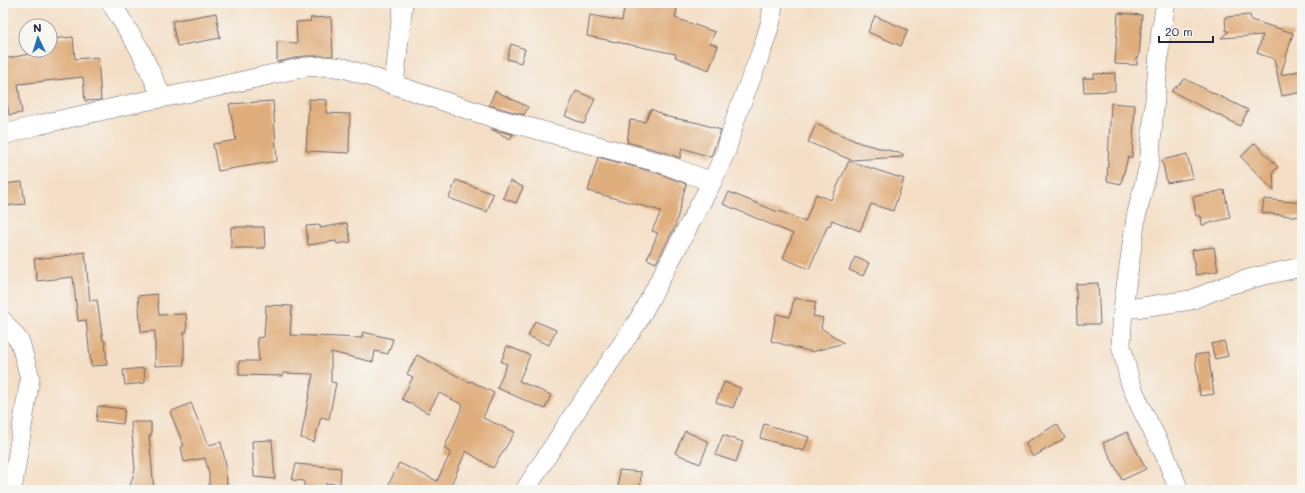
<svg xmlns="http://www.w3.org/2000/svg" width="1305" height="493" viewBox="0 0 1305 493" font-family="Mali,sans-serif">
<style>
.building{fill:#e0ad7b}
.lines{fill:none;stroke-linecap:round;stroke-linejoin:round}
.street-casing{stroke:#6c646c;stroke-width:20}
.street{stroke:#fff;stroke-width:19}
</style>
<rect width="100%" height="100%" fill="#f6f6f2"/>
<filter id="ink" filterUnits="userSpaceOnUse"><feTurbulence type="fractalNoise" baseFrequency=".025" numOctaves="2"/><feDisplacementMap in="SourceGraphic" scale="8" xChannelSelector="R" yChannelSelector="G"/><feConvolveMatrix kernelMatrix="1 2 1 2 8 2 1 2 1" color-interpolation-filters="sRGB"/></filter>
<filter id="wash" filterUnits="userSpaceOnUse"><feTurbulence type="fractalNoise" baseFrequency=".012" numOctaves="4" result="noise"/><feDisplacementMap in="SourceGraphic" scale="16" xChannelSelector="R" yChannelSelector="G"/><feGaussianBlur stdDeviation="0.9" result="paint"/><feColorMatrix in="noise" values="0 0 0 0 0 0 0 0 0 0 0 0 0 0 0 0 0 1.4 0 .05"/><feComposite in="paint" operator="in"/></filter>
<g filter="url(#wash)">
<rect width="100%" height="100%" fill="#f4dfc6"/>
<g id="blocks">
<g class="building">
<polygon points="625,3 678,3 675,18 715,32 710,43 718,46 709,70 675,57 676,54 587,36 590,15 622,21"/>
<polygon points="216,13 220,38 177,46 172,21"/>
<polygon points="1118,13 1142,15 1139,57 1137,58 1137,65 1115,64"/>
<polygon points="1250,15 1251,20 1293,33 1281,75 1299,71 1302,83 1302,92 1282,96 1274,59 1257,53 1263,35 1221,38 1229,31 1226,31 1225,17"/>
<polygon points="875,16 908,30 901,46 868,32"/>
<polygon points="331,17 333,56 304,56 277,62 277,42 297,43 296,22 311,21 310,18"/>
<polygon points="73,37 75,59 98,57 101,100 85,101 83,77 18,84 22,113 9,115 3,75 3,59 41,52 41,50 50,50 50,39"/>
<polygon points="511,44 525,49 521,63 507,59"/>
<polygon points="1115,73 1115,91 1084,92 1083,78 1094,78 1094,74"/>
<polygon points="1185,79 1248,110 1240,126 1171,91"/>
<polygon points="495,91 528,107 524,115 489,105"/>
<polygon points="576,91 595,99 584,124 565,116"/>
<polygon points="309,99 327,100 326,113 350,114 349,153 306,151"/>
<polygon points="273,101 277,161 218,171 213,144 236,140 229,104"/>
<polygon points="1111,103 1135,105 1132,157 1128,157 1121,184 1107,181"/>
<polygon points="651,109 668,117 699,123 721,130 711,157 682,148 680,158 664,152 627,142 630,120 645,122"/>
<polygon points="816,124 860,143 903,154 903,157 851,160 808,142"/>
<polygon points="491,129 513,134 510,139"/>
<polygon points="1255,143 1278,167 1273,172 1274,191 1241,157"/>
<polygon points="1187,154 1193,178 1167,183 1162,160"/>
<polygon points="598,157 658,173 686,184 675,227 656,263 647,259 658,233 652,231 661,211 588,191"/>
<polygon points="849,161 904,179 893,211 871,204 860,231 832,220 830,226 828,225 809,269 783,258 793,234 723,204 729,192 778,212 779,211 805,222 816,194 831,200"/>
<polygon points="456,180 493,194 487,212 449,198"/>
<polygon points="510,181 523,187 516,203 503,198"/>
<polygon points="22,182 25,204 3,206 3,184"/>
<polygon points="1224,190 1230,218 1202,225 1201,216 1196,216 1193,197"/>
<polygon points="1264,199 1302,203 1302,217 1262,213"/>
<polygon points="347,223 351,242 337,244 336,241 308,245 306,226 320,225 320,228"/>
<polygon points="231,227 264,227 265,248 231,248"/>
<polygon points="1214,247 1218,271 1196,275 1192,250"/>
<polygon points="85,252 90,301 97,300 103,341 105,341 107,365 91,366 86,320 78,321 73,277 37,281 34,259 71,255 71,254"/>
<polygon points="855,257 869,263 863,276 849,270"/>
<polygon points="1098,283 1100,324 1077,324 1076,284"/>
<polygon points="157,294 159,315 186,314 187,332 184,332 184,365 155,366 155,331 141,332 138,296"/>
<polygon points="794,298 816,302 813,316 823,318 821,328 844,343 812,352 771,341 776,314 790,317"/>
<polygon points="266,305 292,306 290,335 362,338 363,332 393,339 388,354 375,351 373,362 331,352 331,382 336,383 329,419 321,417 314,442 301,438 313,374 283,373 283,376 239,375 239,361 259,361 257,338 264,337"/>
<polygon points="535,321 556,330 549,345 528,336"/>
<polygon points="1224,341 1228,356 1215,359 1211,344"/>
<polygon points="507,346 530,355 519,381 551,395 545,409 497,388 507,364 501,362"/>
<polygon points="1208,353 1214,394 1200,396 1195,355"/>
<polygon points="417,355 469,382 471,381 494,393 483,418 515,432 493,468 466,451 450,487 457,490 386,490 399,463 437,481 451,452 444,449 463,405 439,393 428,413 402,399 413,377 407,374"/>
<polygon points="144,368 145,383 125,385 123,370"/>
<polygon points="724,382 741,388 733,408 716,402"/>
<polygon points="191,403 208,445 221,442 226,465 227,490 209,490 209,474 205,458 184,462 181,447 184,446 170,412"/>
<polygon points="98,406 125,409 123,424 96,421"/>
<polygon points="131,422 151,422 151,436 149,436 154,490 129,490 135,469"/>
<polygon points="764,424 809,437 804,451 760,438"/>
<polygon points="1057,424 1065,438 1033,457 1025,443"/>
<polygon points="685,431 709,442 700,464 675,453"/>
<polygon points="1127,432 1146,469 1122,480 1103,443"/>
<polygon points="723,435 743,442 736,462 715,455"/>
<polygon points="272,440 275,479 254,477 252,441"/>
<polygon points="296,464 341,468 340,484 326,483 325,490 304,490 304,481 292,480"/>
<polygon points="619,470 641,472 640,490 618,490"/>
</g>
</g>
</g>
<g filter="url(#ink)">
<use href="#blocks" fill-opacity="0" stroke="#6c646c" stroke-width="1"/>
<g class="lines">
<defs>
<g id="street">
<polyline points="111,3 139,48 162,97"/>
<polyline points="1166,3 1161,31 1149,165 1136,217 1123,308 1135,308 1191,300 1228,285 1260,276 1302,267"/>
<polyline points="394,85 403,3"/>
<polyline points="3,135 38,125 140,102 207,89 305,67 325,66 344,68 494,118 661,163 712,182"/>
<polyline points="1123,308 1121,345 1130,382 1141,408 1165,455 1179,490"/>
<polyline points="3,321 20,342 30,378 12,490"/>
<polyline points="525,490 574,414 638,321 712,182 726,151 736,117 762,50 771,21 773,3"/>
</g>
</defs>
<use href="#street" class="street-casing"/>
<use href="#street" class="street"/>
</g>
</g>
<rect width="1305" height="493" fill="none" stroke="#f6f6f2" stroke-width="16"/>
<g transform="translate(38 38) rotate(356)"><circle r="19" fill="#f6f6f2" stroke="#a1a1a9"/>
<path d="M0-3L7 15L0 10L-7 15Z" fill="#1f6fb2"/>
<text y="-6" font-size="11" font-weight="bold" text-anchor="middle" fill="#22223b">N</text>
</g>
<path d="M1159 36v6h54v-6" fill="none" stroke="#22223b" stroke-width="2"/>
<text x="1165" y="36" font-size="12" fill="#22223b" stroke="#f6f6f2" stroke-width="3" paint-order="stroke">20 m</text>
</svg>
